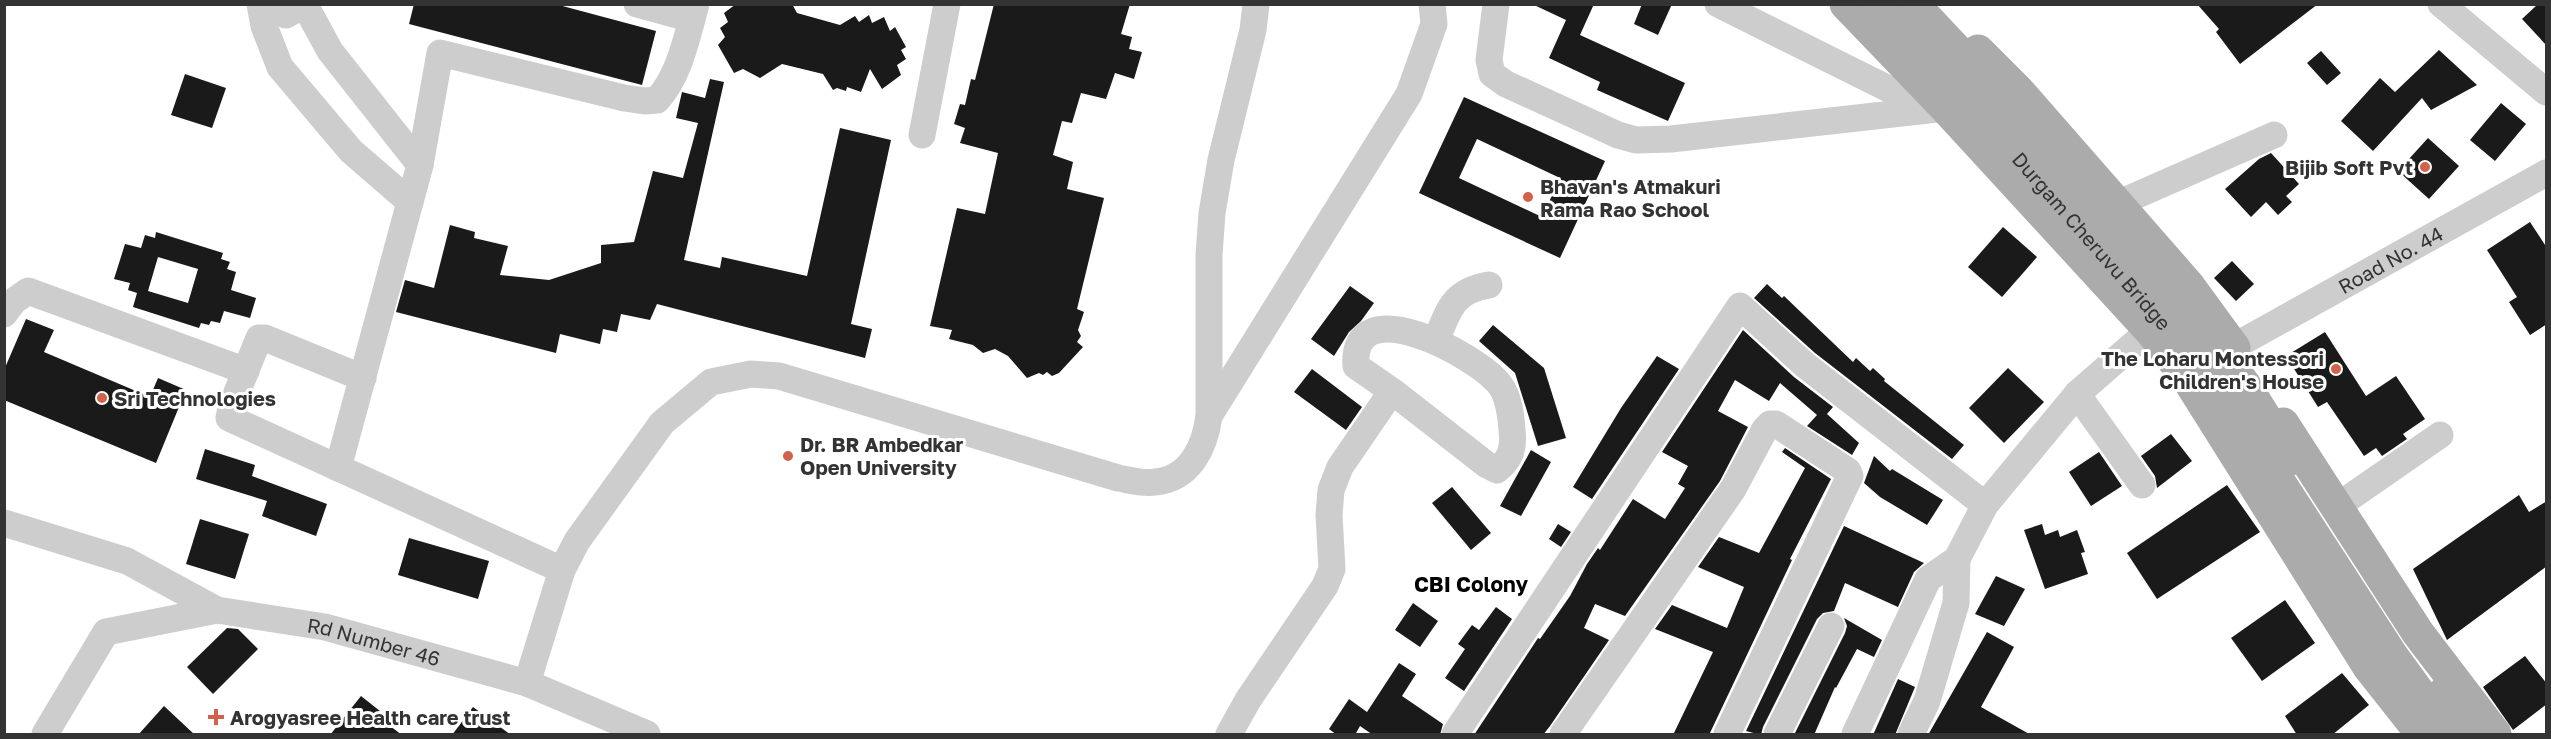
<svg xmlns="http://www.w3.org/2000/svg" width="2551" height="739" viewBox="0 0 2551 739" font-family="'Golos Text',sans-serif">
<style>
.building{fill:#1a1a1a;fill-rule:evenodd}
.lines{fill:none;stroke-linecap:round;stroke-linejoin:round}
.minor{stroke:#cdcdcd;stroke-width:27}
.major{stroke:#ababab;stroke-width:33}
.major-bridge{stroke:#ababab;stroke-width:33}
.poi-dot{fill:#d2624c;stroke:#fff;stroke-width:2}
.labels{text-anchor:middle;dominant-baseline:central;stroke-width:6;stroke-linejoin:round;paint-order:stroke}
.poi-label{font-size:20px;font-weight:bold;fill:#333;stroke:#fff;text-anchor:start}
.street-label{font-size:20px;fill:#333;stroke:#fff}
.neighbourhood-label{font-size:21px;font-weight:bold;fill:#000;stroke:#fff}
</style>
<rect width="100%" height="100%" fill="#fff"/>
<g class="building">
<polygon points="414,4 555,4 656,31 642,85 409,24"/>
<polygon points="736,4 792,4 797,13 840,25 855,16 859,22 869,15 872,23 884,17 890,31 895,27 906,47 901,50 906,59 897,65 901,75 882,89 870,69 861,92 847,87 846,91 837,88 833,90 823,74 782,64 760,78 743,69 734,73 718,45 725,37 720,28 728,22 724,13"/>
<polygon points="994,4 1130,4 1121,34 1132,37 1129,49 1142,52 1134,79 1115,73 1106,99 1081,93 1072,123 1062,121 1053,155 1073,162 1067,189 1104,198 1077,309 1084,312 1078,330 1081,336 1077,342 1083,347 1059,373 1052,376 1047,372 1043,375 1039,373 1027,378 1008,356 995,349 983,353 973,345 949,339 952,330 930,326 957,208 985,214 998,153 960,143 965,128 954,124 960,104 965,105 971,79 975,80"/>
<polygon points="1532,4 1594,4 1580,35 1685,83 1668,121 1597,90 1600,82 1549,58 1566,20"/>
<polygon points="1642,4 1672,4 1658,35 1634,24"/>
<polygon points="2197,4 2318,4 2240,64 2216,32 2219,29"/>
<polygon points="2538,4 2547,4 2547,46 2522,19"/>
<polygon points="2439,50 2477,85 2431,110 2422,98 2373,151 2341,121 2380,78 2395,92"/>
<polygon points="2321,51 2341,73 2327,85 2307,63"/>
<polygon points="185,74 226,88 212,128 171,115"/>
<polygon points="710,79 724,82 684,260 720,268 722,257 807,276 840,128 891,140 851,324 872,329 865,358 657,304 650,320 621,314 617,332 603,329 600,344 560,334 556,353 396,312 405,280 434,288 450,225 475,232 474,238 508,246 500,275 549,280 601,263 601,245 634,242 653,171 683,178 698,123 676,118 682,92 705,98"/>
<path d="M 1464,97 L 1605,161 L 1560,258 L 1419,193 ZM 1477,139 L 1560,178 L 1542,217 L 1459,178 Z"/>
<polygon points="2501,103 2526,124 2495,161 2470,140"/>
<polygon points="2428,138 2459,166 2429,199 2398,171"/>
<polygon points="2271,153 2299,184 2286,196 2292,202 2278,215 2266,202 2251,217 2225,189 2259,159"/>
<polygon points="2530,222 2547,248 2547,324 2530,335 2509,302 2517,297 2487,250"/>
<polygon points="2003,227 2037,257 2002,297 1968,267"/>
<path d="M 156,232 L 223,253 L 221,259 L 230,262 L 227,269 L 236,272 L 231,290 L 256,298 L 250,318 L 224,311 L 220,323 L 211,321 L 209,325 L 201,323 L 199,328 L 133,307 L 137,293 L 128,290 L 130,283 L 114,279 L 125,244 L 141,248 L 145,235 L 155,238 ZM 158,257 L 198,269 L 188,303 L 148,291 Z"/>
<polygon points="2232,261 2254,284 2236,301 2214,278"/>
<polygon points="1767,284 1782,298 1784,296 1853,362 1856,358 1870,371 1873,368 1885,379 1884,381 1964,445 1952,459 1815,353 1754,298"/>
<polygon points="1350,286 1374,303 1361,321 1349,332 1334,356 1311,339"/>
<polygon points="26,319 54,330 44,352 150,397 158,378 186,390 156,463 4,400 4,370"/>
<polygon points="1493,325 1544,368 1566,438 1538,446 1515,373 1479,341"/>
<polygon points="1743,330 1794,377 1833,407 1827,414 1859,443 1852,455 1807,426 1817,415 1780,383 1769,401 1735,380 1718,411 1748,427 1720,481 1625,616 1595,604 1584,628 1609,640 1550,726 1543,735 1474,735 1538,638 1540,639 1570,596 1587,564 1598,548 1600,550 1633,499 1665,519 1685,488 1678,484 1688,466 1662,452"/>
<polygon points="2325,332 2366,396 2396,376 2425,419 2403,434 2407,439 2382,456 2376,448 2364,456 2327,402 2318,407 2286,356"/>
<polygon points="1657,356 1679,369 1592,499 1573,487 1621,408"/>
<polygon points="2008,368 2044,402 2004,443 1969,408"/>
<polygon points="1312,369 1362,407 1346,430 1294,392"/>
<polygon points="2171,434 2192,461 2157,488 2155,476 2141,456"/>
<polygon points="1785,448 1831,479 1790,559 1792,560 1709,735 1673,735 1713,652 1655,629 1672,605 1727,628 1744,587 1698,567 1719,537 1759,553 1805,468 1782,452"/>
<polygon points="205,449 255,465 252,476 327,504 316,536 262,516 267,501 196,479"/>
<polygon points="1531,450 1551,462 1521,516 1500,506"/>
<polygon points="2099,452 2122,486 2091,506 2069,472"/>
<polygon points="1874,456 1890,471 1892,469 1943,500 1927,525 1880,497 1864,483"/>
<polygon points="2227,485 2260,532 2157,599 2127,553"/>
<polygon points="1452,487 1491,533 1471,550 1432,503"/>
<polygon points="2519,495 2529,512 2547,501 2547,566 2447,640 2413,569"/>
<polygon points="200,519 249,534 235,579 186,564"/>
<polygon points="1558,524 1571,532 1561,547 1549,539"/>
<polygon points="2042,524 2045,535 2058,530 2060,537 2077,530 2085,552 2081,553 2088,574 2045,589 2024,530"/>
<polygon points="1844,526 1924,563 1914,572 1898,607 1845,583 1834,611 1823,613 1817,619 1763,727 1761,735 1746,731"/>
<polygon points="409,538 489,561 478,599 398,575"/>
<polygon points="1996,576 2025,589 2004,626 1975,614"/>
<polygon points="2285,600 2315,643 2262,681 2231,638"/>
<polygon points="1413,603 1438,621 1420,647 1395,630"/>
<polygon points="1496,607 1512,619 1464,691 1445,678 1465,649 1458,644 1472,625 1479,630"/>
<polygon points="1844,618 1882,640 1874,657 1857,649 1836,688 1835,687 1814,735 1794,735 1845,633 1847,626"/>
<polygon points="227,628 238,629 258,649 213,694 187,667"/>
<polygon points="1987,632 2014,647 1981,707 2031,735 1928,735"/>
<polygon points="2525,656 2547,684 2547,704 2513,730 2483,687"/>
<polygon points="1399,663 1416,674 1402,696 1443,724 1440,735 1373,735 1360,726 1355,735 1337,735 1329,729 1349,699 1367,712"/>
<polygon points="2342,673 2369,705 2332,735 2297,735 2285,716"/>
<polygon points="1898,679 1915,687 1895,735 1873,735"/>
<polygon points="361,696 390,719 386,723 402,735 330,735"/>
<polygon points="164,706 195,735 138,735"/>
<polygon points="473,707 511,735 452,735"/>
</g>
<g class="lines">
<g class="minor">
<polyline points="260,4 264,26 280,67 351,151 410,202"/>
<polyline points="265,4 286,15 305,4"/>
<polyline points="637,4 692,19"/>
<polyline points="1496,4 1489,60 1492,74 1506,84 1618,135 1636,140 1671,139 1946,108"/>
<polyline points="1718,4 1929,109"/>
<polyline points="2441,4 2546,92"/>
<polyline points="305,5 330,51 420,165"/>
<polyline points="922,135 947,4"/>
<polyline points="2117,204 2274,135"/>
<polyline points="4,314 14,301 28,291 246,371"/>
<path d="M 1436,341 C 1449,309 1453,291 1489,285"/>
<path id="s1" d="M 2233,347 L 2546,173"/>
<polyline points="363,378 265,338 259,338 231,407 229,418 562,570"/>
<polyline points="2077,394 2142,485"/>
<polyline points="1209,416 1409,94 1434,24 1432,4"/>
<path d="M 338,468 L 420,165 L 440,53 L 624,98 L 645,101 L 657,100 C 680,75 687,36 696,4"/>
<polyline points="2336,507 2440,435"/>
<polyline points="4,523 127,561 217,610"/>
<path d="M 527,683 L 562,570 L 577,541 L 662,423 L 711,382 L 751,374 L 779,376 L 1118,478 C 1130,480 1143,484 1155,482 C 1190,479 1205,447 1209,416 L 1209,255 L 1212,213 L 1221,160 L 1253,30 L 1256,4"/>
<path id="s2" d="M 45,734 L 106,632 L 217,610 L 325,627 L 527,683 L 647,734"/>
<path d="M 1229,734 L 1248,700 L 1325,586 L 1332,569 L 1329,515 L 1331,490 L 1340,467 L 1392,391 L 1487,465 L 1497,470 C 1511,459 1514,448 1512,430 C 1511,416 1509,397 1500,385 C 1477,355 1350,287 1356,366 L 1392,391"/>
<polyline points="1455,734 1740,306 1805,365 1985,505"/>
<polyline points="1563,734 1733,489 1765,429 1770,424 1776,424 1848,471 1850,476 1727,734"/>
<polyline points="1777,734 1831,626"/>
<polyline points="1855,734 1928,579 1957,559 1985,505 2077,394 2150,330"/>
<polyline points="1911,734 1927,701 1956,603 1957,559"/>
</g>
<g class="major">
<polyline points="1846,4 1946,108 2150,330 2188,379 2369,667 2422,734"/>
<polyline points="1978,51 2019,92 2188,285 2234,348"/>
<polyline points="2283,424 2418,633 2495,734"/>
</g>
<g class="major-bridge">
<path id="s3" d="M 1874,4 L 1987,121 L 2209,374 L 2392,656 L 2449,734"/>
<polyline points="1913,4 1994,90 2207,336 2244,384 2291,459"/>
<polyline points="2445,692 2476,734"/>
</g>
</g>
<g class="poi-dot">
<circle cx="2425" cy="167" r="6"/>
<circle cx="1528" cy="197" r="6"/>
<circle cx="2336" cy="369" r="6"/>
<circle cx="102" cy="398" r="6"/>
<circle cx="788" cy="456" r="6"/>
<path d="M213 708h6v6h6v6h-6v6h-6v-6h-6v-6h6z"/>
</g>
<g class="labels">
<g class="poi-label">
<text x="2413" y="167" text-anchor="end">Bijib Soft Pvt</text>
<text x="1540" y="186">Bhavan's Atmakuri<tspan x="1540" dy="23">Rama Rao School</tspan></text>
<text x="2324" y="358" text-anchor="end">The Loharu Montessori<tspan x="2324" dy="23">Children's House</tspan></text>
<text x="114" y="398">Sri Technologies</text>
<text x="800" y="444">Dr. BR Ambedkar<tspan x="800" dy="23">Open University</tspan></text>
<text x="230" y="717">Arogyasree Health care trust</text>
</g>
<g class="street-label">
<text stroke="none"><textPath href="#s3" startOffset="322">Durgam Cheruvu Bridge</textPath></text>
<text stroke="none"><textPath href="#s1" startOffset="180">Road No. 44</textPath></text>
<text stroke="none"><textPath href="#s2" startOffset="392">Rd Number 46</textPath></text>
</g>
<g class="neighbourhood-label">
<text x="1471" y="584">CBI Colony</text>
</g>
</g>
<rect width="2551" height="739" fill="none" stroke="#333333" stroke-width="12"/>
</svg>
